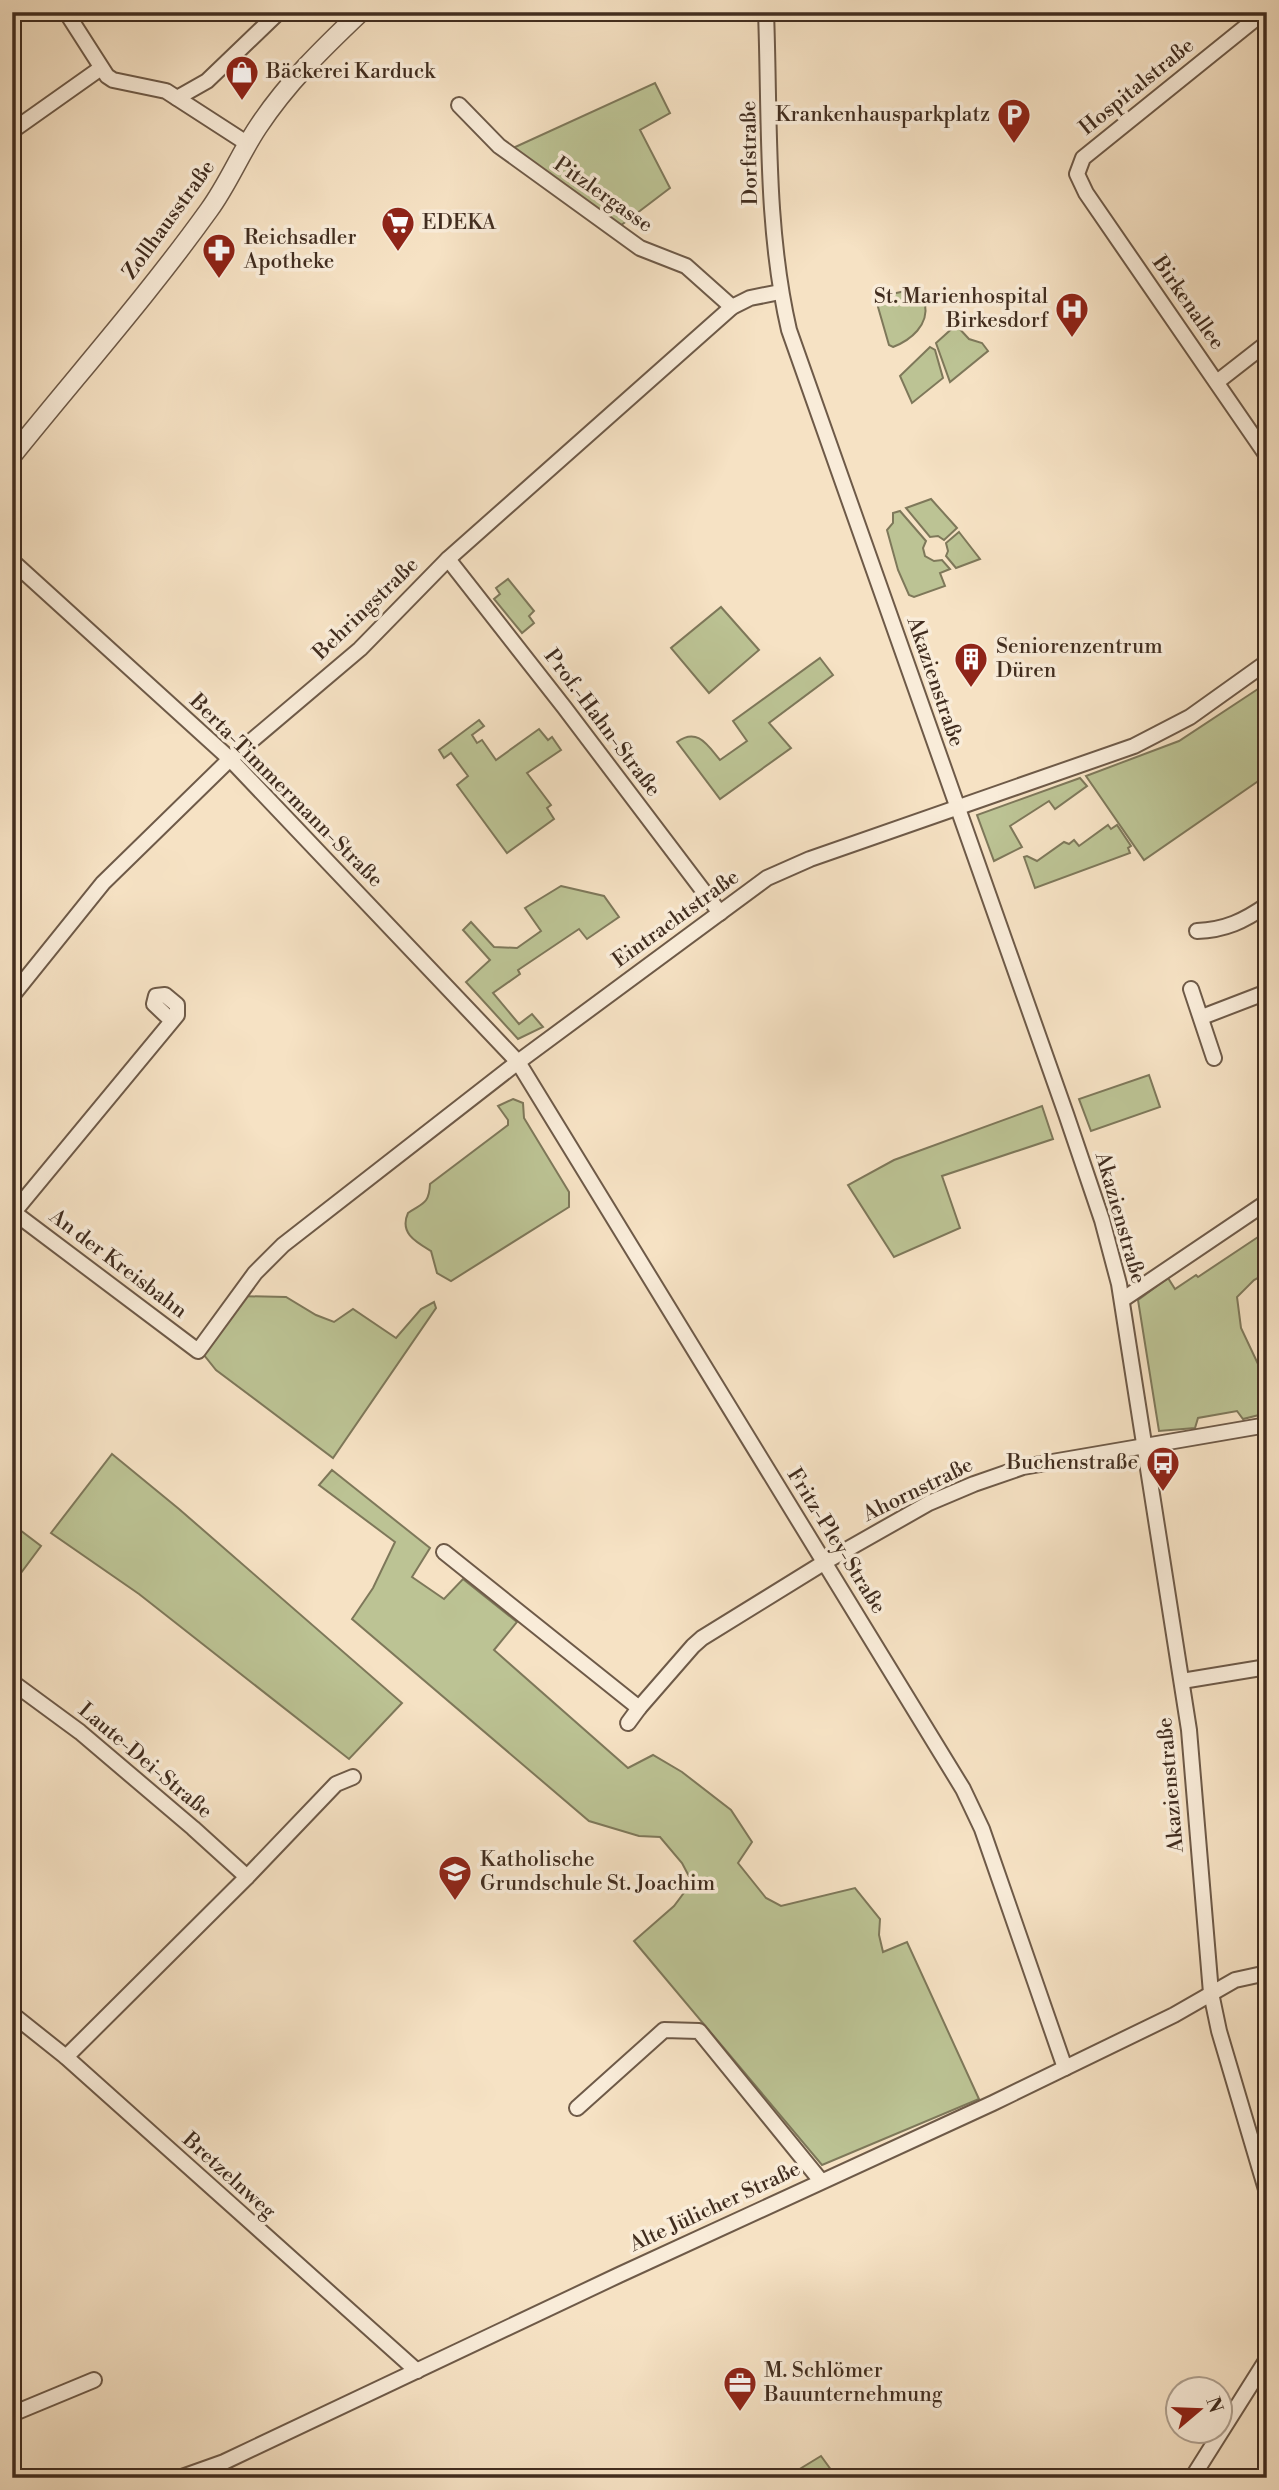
<svg xmlns="http://www.w3.org/2000/svg" width="1279" height="2490" viewBox="0 0 1279 2490" font-family="'Libre Bodoni',serif">
<style>
.green{fill:#bcc394;stroke:#7e785a;stroke-width:2}
.lines{fill:none;stroke-linecap:round;stroke-linejoin:round}
.minor-casing{stroke:#6e5a48;stroke-width:18}
.tertiary-casing{stroke:#6e5a48;stroke-width:21}
.minor{stroke:#f9ecd9;stroke-width:14}
.tertiary{stroke:#f9ecd9;stroke-width:18}
.labels{text-anchor:middle;dominant-baseline:central;stroke-width:7;stroke-linejoin:round;paint-order:stroke}
.poi-label{font-size:21px;fill:#412d1f;stroke:#f9ecd9;text-anchor:start}
.street-label{font-size:21px;fill:#412d1f;stroke:#f9ecd9}
</style>
<rect width="100%" height="100%" fill="#f6e2c4"/>
<filter id="stains"><feTurbulence type="fractalNoise" baseFrequency=".00286" numOctaves="4"/><feColorMatrix values="0 0 0 0 .2 0 0 0 0 .09 0 0 0 0 .02 0 0 0 .5 -.17"/></filter>
<radialGradient id="worn" r=".72"><stop offset=".6" stop-color="#630" stop-opacity="0"/><stop offset="1" stop-color="#630" stop-opacity=".3"/></radialGradient>
<g class="green">
<polygon points="655,83 670,113 640,130 670,188 620,226 513,148"/>
<path d="M 910,290 L 925,304 C 929,325 911,340 893,347 L 889,345 L 878,307 L 887,295 Z"/>
<polygon points="956,325 969,339 982,343 988,351 950,382 936,343"/>
<polygon points="930,347 935,350 943,378 912,403 900,376"/>
<polygon points="931,499 957,528 944,540 938,536 930,537 906,508"/>
<polygon points="900,511 926,541 923,548 925,556 934,561 942,560 950,569 940,573 945,586 914,597 909,595 898,570 887,530 893,523 893,513"/>
<polygon points="959,532 980,559 956,568 946,556 948,551 946,543"/>
<polygon points="508,579 534,611 529,616 534,623 522,633 494,599 500,594 496,588"/>
<polygon points="721,607 759,650 709,693 671,648"/>
<path d="M 820,658 L 833,675 L 769,723 L 791,748 L 720,799 L 677,742 C 698,727 708,746 720,760 L 747,741 L 733,721 Z"/>
<polygon points="1267,683 1267,701 1263,704 1267,710 1267,775 1144,860 1086,776 1179,741"/>
<polygon points="479,720 484,726 472,735 477,743 482,740 496,760 539,729 548,740 552,737 561,750 527,773 551,805 547,808 554,819 507,853 457,785 468,776 451,753 444,758 439,750"/>
<polygon points="1080,778 1087,786 1055,809 1049,801 1010,826 1022,847 994,861 977,815"/>
<polygon points="1108,825 1111,829 1117,825 1131,846 1128,848 1130,853 1035,888 1024,857 1027,856 1037,861 1064,842 1069,844 1074,840 1079,846"/>
<polygon points="561,886 604,896 619,917 587,939 579,929 518,970 520,974 493,993 519,1024 532,1014 543,1027 518,1039 466,982 490,960 463,930 471,922 494,947 517,948 541,931 525,908"/>
<polygon points="1149,1075 1160,1107 1091,1131 1079,1099"/>
<path d="M 513,1099 L 523,1103 L 524,1118 L 569,1192 L 569,1207 L 451,1281 L 437,1273 L 431,1251 C 416,1242 399,1233 408,1213 C 422,1203 429,1205 430,1184 L 508,1125 L 508,1120 L 498,1106 Z"/>
<polygon points="1042,1106 1053,1139 942,1176 960,1228 894,1257 848,1185 894,1160"/>
<polygon points="1267,1231 1267,1273 1254,1280 1237,1297 1241,1328 1267,1383 1267,1413 1243,1419 1237,1411 1198,1418 1195,1428 1159,1431 1138,1300 1168,1278 1175,1289 1196,1275 1198,1277"/>
<polygon points="237,1296 286,1297 316,1315 334,1322 353,1309 396,1338 421,1309 434,1302 436,1308 333,1458 216,1370 200,1350"/>
<polygon points="112,1454 179,1509 402,1703 349,1759 139,1594 51,1533"/>
<polygon points="332,1470 430,1548 412,1577 444,1599 463,1579 517,1622 494,1650 628,1768 653,1755 682,1772 731,1810 752,1842 738,1863 766,1898 781,1906 855,1888 880,1919 879,1935 883,1952 907,1942 979,2099 822,2165 634,1941 674,1906 692,1882 682,1863 660,1837 639,1836 589,1821 352,1619 373,1588 395,1542 319,1485"/>
<polygon points="12,1524 41,1546 12,1585"/>
<polygon points="821,2456 837,2478 785,2478"/>
</g>
<g class="lines">
<defs>
<g id="minor">
<polyline points="66,12 107,76 113,80 166,91 248,144"/>
<path d="M 766,12 C 770,118 765,226 789,330 L 1066,1114 L 1102,1220 L 1119,1284 L 1189,1730 L 1211,1993 L 1219,2031 L 1267,2193"/>
<polyline points="1264,12 1083,158 1077,174 1086,193 1267,456"/>
<polyline points="177,98 207,81 279,12"/>
<polyline points="459,105 499,146 640,248 686,266 732,307"/>
<polyline points="12,131 101,68"/>
<polyline points="1217,382 1267,343"/>
<polyline points="448,559 564,707 720,913"/>
<polyline points="12,561 230,759 518,1062 963,1789 982,1829 1065,2068"/>
<path d="M 1197,931 C 1225,930 1244,921 1267,905"/>
<polyline points="1191,989 1214,1058"/>
<polyline points="12,996 103,883 230,759 360,649 448,559 732,307 750,298 780,292"/>
<polyline points="1202,1017 1267,992"/>
<polyline points="12,1211 198,1351 255,1273 283,1245 518,1062 767,878 810,859 1134,746 1190,717 1267,662"/>
<polyline points="14,1212 177,1015 177,1005 165,995 156,996 154,1004 172,1021"/>
<polyline points="1122,1300 1267,1202"/>
<polyline points="444,1552 639,1708 693,1646 702,1638 825,1562 929,1503 974,1484 1023,1467 1267,1425"/>
<polyline points="1182,1681 1267,1667"/>
<polyline points="12,1682 80,1732 193,1828 247,1877"/>
<polyline points="628,1723 639,1708"/>
<polyline points="12,2014 66,2057 417,2371"/>
<polyline points="66,2057 247,1877 336,1784 353,1777"/>
<polyline points="577,2108 664,2030 699,2031 821,2181"/>
<polyline points="12,2414 94,2380"/>
<polyline points="179,2478 224,2462 619,2275 993,2103 1174,2015 1235,1980 1267,1973"/>
<polyline points="1192,2478 1267,2359"/>
</g>
<path id="tertiary" d="M 12,456 C 78,374 148,295 209,210 C 228,184 240,154 258,127 C 287,83 323,48 361,12"/>
</defs>
<use href="#minor" class="minor-casing"/>
<use href="#tertiary" class="tertiary-casing"/>
<use href="#minor" class="minor"/>
<use href="#tertiary" class="tertiary"/>
</g>
<defs>
<symbol id="shop-pin" viewBox="-11 -11 22 30"><path d="M0 17L-7.5 6A9.5 9.5 0 1 1 7.5 6Z" fill="#8f2418" stroke="#f9ecd9"/><path d="M-5-2.5h2.3a2.7 3.5 0 0 1 5.4 0H5L5.5 6h-11ZM-1.5-2.5h3a1.5 2.3 0 0 0-3 0Z" fill="#fff"/></symbol>
<symbol id="parking-pin" viewBox="-11 -11 22 30"><path d="M0 17L-7.5 6A9.5 9.5 0 1 1 7.5 6Z" fill="#8f2418" stroke="#f9ecd9"/><path d="M-3.5-5.5H1a3.5 3.5 0 0 1 0 7H-1V5.5H-3.5ZM-1-3.4V-.6H.8a1.4 1.4 0 0 0 0-2.8Z" fill="#fff"/></symbol>
<symbol id="supermarket-pin" viewBox="-11 -11 22 30"><path d="M0 17L-7.5 6A9.5 9.5 0 1 1 7.5 6Z" fill="#8f2418" stroke="#f9ecd9"/><path d="M-6-5.5h2.5l.6 2H6L4.5 2H-2.5L-4.4-4H-6ZM-1.5 3.2a1.3 1.3 0 1 0 .1 0ZM3 3.2a1.3 1.3 0 1 0 .1 0Z" fill="#fff"/></symbol>
<symbol id="pharmacy-pin" viewBox="-11 -11 22 30"><path d="M0 17L-7.5 6A9.5 9.5 0 1 1 7.5 6Z" fill="#8f2418" stroke="#f9ecd9"/><path d="M-2-6h4v4h4v4h-4v4h-4v-4h-4v-4h4Z" fill="#fff"/></symbol>
<symbol id="hospital-pin" viewBox="-11 -11 22 30"><path d="M0 17L-7.5 6A9.5 9.5 0 1 1 7.5 6Z" fill="#8f2418" stroke="#f9ecd9"/><path d="M-5-5h3v3.5h4V-5h3V5h-3V1.5h-4V5h-3Z" fill="#fff"/></symbol>
<symbol id="building-pin" viewBox="-11 -11 22 30"><path d="M0 17L-7.5 6A9.5 9.5 0 1 1 7.5 6Z" fill="#8f2418" stroke="#f9ecd9"/><path d="M-4-6H4V6H1V3H-1V6H-4ZM-2.5-4.3h1.7v1.8h-1.7ZM.8-4.3h1.7v1.8H.8ZM-2.5-1h1.7V.8h-1.7ZM.8-1h1.7V.8H.8Z" fill="#fff"/></symbol>
<symbol id="bus-pin" viewBox="-11 -11 22 30"><path d="M0 17L-7.5 6A9.5 9.5 0 1 1 7.5 6Z" fill="#8f2418" stroke="#f9ecd9"/><path d="M-5-6H5V4H4V6H2V4H-2V6H-4V4H-5ZM-3.5-4V0h7V-4ZM-3.5 1.2v1.5H-2V1.2ZM2 1.2v1.5H3.5V1.2Z" fill="#fff"/></symbol>
<symbol id="school-pin" viewBox="-11 -11 22 30"><path d="M0 17L-7.5 6A9.5 9.5 0 1 1 7.5 6Z" fill="#8f2418" stroke="#f9ecd9"/><path d="M0-5L7-2L0 1L-7-2ZM-4 1L0 2.5L4 1V4Q0 6-4 4Z" fill="#fff"/></symbol>
<symbol id="office-pin" viewBox="-11 -11 22 30"><path d="M0 17L-7.5 6A9.5 9.5 0 1 1 7.5 6Z" fill="#8f2418" stroke="#f9ecd9"/><path d="M-6-3h4V-5.5h4V-3h4V5H-6ZM-1-4.5V-3h2v-1.5ZM-6 0V1H6V0Z" fill="#fff"/></symbol>
</defs>
<g fill-rule="evenodd">
<use href="#shop-pin" x="223" y="53" width="38" height="52"/>
<use href="#parking-pin" x="995" y="96" width="38" height="52"/>
<use href="#supermarket-pin" x="379" y="204" width="38" height="52"/>
<use href="#pharmacy-pin" x="200" y="231" width="38" height="52"/>
<use href="#hospital-pin" x="1053" y="290" width="38" height="52"/>
<use href="#building-pin" x="952" y="640" width="38" height="52"/>
<use href="#bus-pin" x="1144" y="1444" width="38" height="52"/>
<use href="#school-pin" x="436" y="1853" width="38" height="52"/>
<use href="#office-pin" x="721" y="2364" width="38" height="52"/>
</g>
<g class="labels">
<g class="poi-label">
<text x="266" y="72">Bäckerei Karduck</text>
<text x="990" y="115" text-anchor="end">Krankenhausparkplatz</text>
<text x="422" y="223">EDEKA</text>
<text x="244" y="238">Reichsadler<tspan x="244" dy="24">Apotheke</tspan></text>
<text x="1048" y="297" text-anchor="end">St. Marienhospital<tspan x="1048" dy="24">Birkesdorf</tspan></text>
<text x="996" y="647">Seniorenzentrum<tspan x="996" dy="24">Düren</tspan></text>
<text x="1138" y="1463" text-anchor="end">Buchenstraße</text>
<text x="480" y="1860">Katholische<tspan x="480" dy="24">Grundschule St. Joachim</tspan></text>
<text x="764" y="2371">M. Schlömer<tspan x="764" dy="24">Bauunternehmung</tspan></text>
</g>
<g class="street-label">
<text transform="translate(1137 87) rotate(-39)">Hospitalstraße</text>
<text transform="translate(750 153) rotate(-91)">Dorfstraße</text>
<text transform="translate(603 195) rotate(35)">Pitzlergasse</text>
<text transform="translate(169 220) rotate(-54)">Zollhausstraße</text>
<text transform="translate(1188 303) rotate(55)">Birkenallee</text>
<text transform="translate(366 609) rotate(-44)">Behringstraße</text>
<text transform="translate(935 682) rotate(71)">Akazienstraße</text>
<text transform="translate(602 723) rotate(53)">Prof.-Hahn-Straße</text>
<text transform="translate(286 791) rotate(45)">Berta-Timmermann-Straße</text>
<text transform="translate(676 919) rotate(-36)">Eintrachtstraße</text>
<text transform="translate(1120 1218) rotate(74)">Akazienstraße</text>
<text transform="translate(118 1264) rotate(37)">An der Kreisbahn</text>
<text transform="translate(918 1490) rotate(-26)">Ahornstraße</text>
<text transform="translate(836 1541) rotate(58)">Fritz-Pley-Straße</text>
<text transform="translate(145 1761) rotate(40)">Laute-Dei-Straße</text>
<text transform="translate(1171 1785) rotate(-95)">Akazienstraße</text>
<text transform="translate(229 2176) rotate(42)">Bretzelnweg</text>
<text transform="translate(715 2207) rotate(-25)">Alte Jülicher Straße</text>
</g>
</g>
<rect width="1279" height="2490" fill="none" stroke="#f6e2c4" stroke-width="42"/>
<rect x="14" y="14" width="1251" height="2462" fill="none" stroke="#412d1f" stroke-width="3.5"/>
<rect x="21" y="21" width="1237" height="2448" fill="none" stroke="#412d1f" stroke-width="2"/>
<g transform="translate(1199 2410) rotate(71)"><circle r="33" fill="#f9ecd9" stroke="#afa08f" stroke-width="2"/>
<path d="M0-5L12 26L0 18L-12 26Z" fill="#8f2418"/>
<text y="-10" font-size="19" font-weight="bold" text-anchor="middle" fill="#412d1f">N</text>
</g>
<rect width="100%" height="100%" filter="url(#stains)"/>
<rect width="100%" height="100%" fill="url(#worn)"/>
</svg>
